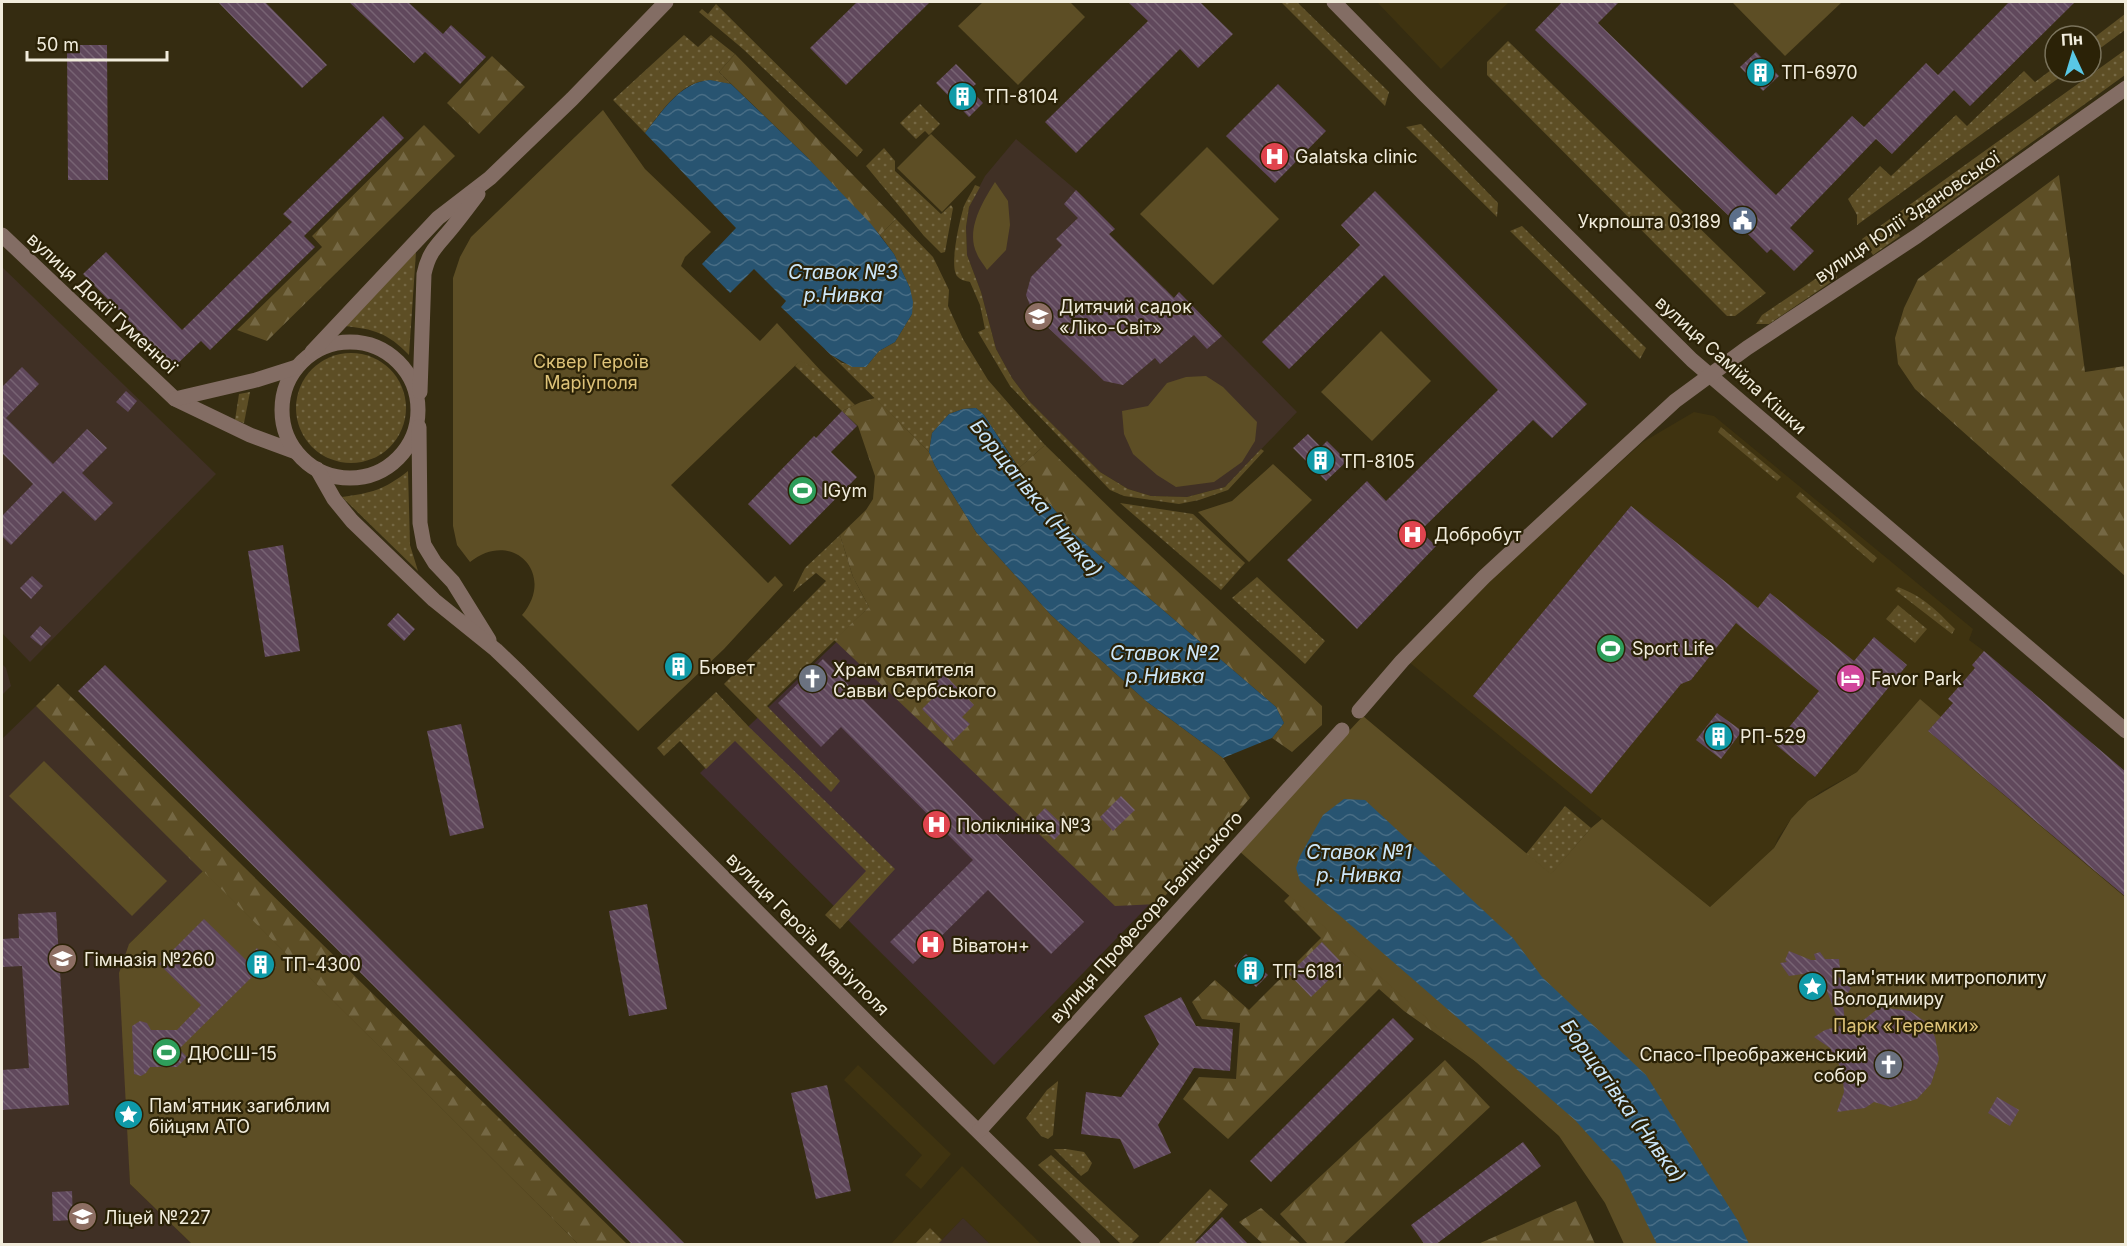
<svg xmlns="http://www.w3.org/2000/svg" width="2127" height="1246" viewBox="0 0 2127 1246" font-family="Inter,sans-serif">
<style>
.built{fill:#3f3310}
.education{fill:#403025}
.medical{fill:#422e31}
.grass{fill:url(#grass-dots)}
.forest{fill:url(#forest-firs)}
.green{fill:#5d4e25}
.water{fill:url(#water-waves)}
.building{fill:url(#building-back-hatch)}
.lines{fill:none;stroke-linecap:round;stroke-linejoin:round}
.minor{stroke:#836d64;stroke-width:15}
.labels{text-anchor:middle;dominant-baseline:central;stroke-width:4.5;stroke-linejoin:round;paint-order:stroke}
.poi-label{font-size:18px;fill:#f1ecdc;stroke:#2b2207;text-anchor:start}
.street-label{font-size:18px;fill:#f1ecdc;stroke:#2b2207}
.park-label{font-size:18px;fill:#dec379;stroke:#2b2207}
.water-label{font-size:20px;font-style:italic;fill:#cbe6f9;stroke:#2b2207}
</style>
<defs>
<pattern id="grass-dots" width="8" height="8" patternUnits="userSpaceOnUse" patternTransform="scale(1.5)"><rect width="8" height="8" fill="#5d4e25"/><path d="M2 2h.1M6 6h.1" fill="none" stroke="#756844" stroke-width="1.8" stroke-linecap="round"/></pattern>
<pattern id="forest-firs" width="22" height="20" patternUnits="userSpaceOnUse" patternTransform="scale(1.5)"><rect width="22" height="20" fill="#5d4e25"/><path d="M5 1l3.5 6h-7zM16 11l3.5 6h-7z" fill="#756844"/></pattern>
<pattern id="water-waves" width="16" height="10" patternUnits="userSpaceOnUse" patternTransform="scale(1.5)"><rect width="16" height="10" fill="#285471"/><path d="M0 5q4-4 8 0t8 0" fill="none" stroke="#486d85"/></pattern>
<pattern id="building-back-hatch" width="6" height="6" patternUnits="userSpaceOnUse" patternTransform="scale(1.5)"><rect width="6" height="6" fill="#60485c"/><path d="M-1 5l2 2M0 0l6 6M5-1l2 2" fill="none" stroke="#776373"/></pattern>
</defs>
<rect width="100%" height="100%" fill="#352c11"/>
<g class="built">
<polygon points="1377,2 1509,2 1441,69"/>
<polygon points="1694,412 1714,416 1973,629 1969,640 1984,651 2125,772 2125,897 1928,731 1920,699 1857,772 1820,792 1806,803 1791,819 1778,838 1774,848 1710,907 1409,662 1498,572 1643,442"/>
<polygon points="858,1065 951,1154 921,1189 905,1175 922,1155 844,1080"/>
<polygon points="962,1166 1041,1244 990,1244 963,1218 942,1240 930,1228 915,1244 891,1244"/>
</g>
<g class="education">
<polygon points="1016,139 1076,190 1115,229 1109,234 1116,241 1114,340 1165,288 1173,299 1179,292 1297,412 1225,487 1187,497 1151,496 1128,489 1100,472 1030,402 1012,378 996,349 981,292 967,255 966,227 969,207 985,176"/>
<polygon points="2,267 216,474 30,662 2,633"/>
<polygon points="2,664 6,668 11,686 2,695"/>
<polygon points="36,706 203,871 129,944 128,1133 130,1184 192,1244 2,1244 2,739"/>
<polygon points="963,1218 990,1244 938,1244"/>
</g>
<polygon class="medical" points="877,603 1176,877 994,1065 700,773"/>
<g class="grass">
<polygon points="1281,2 1297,2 1389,92 1385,106"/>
<polygon points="716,4 863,150 857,157 743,49 699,12 702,9 708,14"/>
<polygon points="2125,14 2125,30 2091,55 2091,40"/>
<path d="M 684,35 L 698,47 L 711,35 L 735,54 L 719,72 L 731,84 C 722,83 712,79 703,81 C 679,84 658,116 645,133 L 613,100 Z"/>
<polygon points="1508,41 1766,293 1735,316 1727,316 1487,75 1487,62"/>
<polygon points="2125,50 2125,75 1923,221 1917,213 1895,228 1900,236 1873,255 1862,239"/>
<polygon points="2055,67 2055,72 2067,72 1857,225 1857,215 1848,199 1880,166 1891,176 1956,115 1967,126 2024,71 2035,82"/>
<polygon points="920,104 940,124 929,135 925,131 916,139 900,123"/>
<polygon points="1421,124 1498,203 1497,217 1406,127"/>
<polygon points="884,148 895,161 895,171 941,214 951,205 953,208 945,252 941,253 924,236 866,166"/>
<path d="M 975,185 L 980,187 L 969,207 L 966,227 L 967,255 L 981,292 L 996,349 L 1012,378 L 1030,402 L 1100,472 L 1128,489 L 1151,496 L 1187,497 L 1225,487 L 1261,449 L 1264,451 L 1228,490 L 1199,500 L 1179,504 L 1124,496 L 1110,490 L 1010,386 L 978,332 L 985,329 L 980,305 L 970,282 C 966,281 960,280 957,276 C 949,266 960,219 964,206 C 967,199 972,192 975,185 Z"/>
<polygon points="896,219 933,257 949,290 948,306 963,339 988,380 1045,445 1019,468 984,415 976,408 963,409 949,414 932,433 929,452 831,355 842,363 866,367 879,351 895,342 912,314 910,288 894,254 880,235"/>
<polygon points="1522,226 1646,348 1640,359 1510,231"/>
<path d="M 416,252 L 409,355 C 388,333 374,329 344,326 Z"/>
<polygon points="1833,267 1837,278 1769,324 1756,324 1762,315"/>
<circle cx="351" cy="408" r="55"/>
<polygon points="800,360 821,371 855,405 842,411 795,366"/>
<polygon points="250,392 244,423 235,420 239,394"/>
<polygon points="1721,427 1781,477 1777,481 1718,432"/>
<path d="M 408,471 L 410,545 L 418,571 L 342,497 C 371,493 384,490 408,471 Z"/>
<polygon points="1800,492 1877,558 1873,563 1796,497"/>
<polygon points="1120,503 1193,514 1245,563 1221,590"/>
<polygon points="840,535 853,577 869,607 767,706 840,781 831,792 724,684 826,581 816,573 793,592 805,568"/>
<polygon points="1257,577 1325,641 1305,664 1232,598"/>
<path d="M 1898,587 C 1924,597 1936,610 1955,629 L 1952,634 L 1895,590 Z"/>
<polygon points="1898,605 1927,629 1915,643 1886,619"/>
<polygon points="716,692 749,727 895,869 840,929 825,915 866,871 735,741 706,769 680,741 664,756 657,748"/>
<polygon points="1565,806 1591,828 1551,875 1526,854"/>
<polygon points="1058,1081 1053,1135 1048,1139 1041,1136 1026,1118 1047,1090"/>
<polygon points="1054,1149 1066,1149 1084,1152 1092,1163 1088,1171 1081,1176"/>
<polygon points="1051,1155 1139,1236 1131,1244 1121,1244 1038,1165"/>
<polygon points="1210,1189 1228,1205 1195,1241 1198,1244 1158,1244"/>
<polygon points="930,1228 942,1240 938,1244 915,1244"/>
</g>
<g class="forest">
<polygon points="735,54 896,219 880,235 807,157 719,72"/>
<polygon points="492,56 525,87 479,134 447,103"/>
<polygon points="424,125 455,156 267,341 237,330 322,247 312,236"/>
<polygon points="2059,175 2085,372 2125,366 2125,576 1915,389 1898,364 1895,338 1904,308 1918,279"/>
<polygon points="875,398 929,452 935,466 976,532 1051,615 1146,701 1223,758 1250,798 1158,904 1115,906 834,640 869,607 853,577 840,535 866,510 873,499 875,476 858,426 842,411 861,402"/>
<polygon points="1045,445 1118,516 1322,706 1322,725 1292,752 1272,738 1284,723 1276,707 1072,532 1050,504 1040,501 1019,468"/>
<polygon points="58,684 627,1244 578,1244 36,706"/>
<polygon points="1298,887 1414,986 1593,1151 1618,1178 1651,1244 1632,1244 1610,1198 1563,1131 1523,1095 1404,1011 1379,989 1228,1139 1183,1099 1199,1077 1236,1079 1240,1023 1202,1019 1192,1002 1215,980 1249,1010 1321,938 1284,901"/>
<polygon points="1445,1060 1490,1107 1343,1244 1308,1244 1280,1214"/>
<polygon points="1576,1201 1595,1244 1478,1244"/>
<polygon points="1261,1208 1301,1244 1263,1244 1239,1222"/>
</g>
<g class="green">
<polygon points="983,2 1070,2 1085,17 1018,85 958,26"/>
<polygon points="1732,2 1842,2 1785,56"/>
<path d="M 603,110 L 645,169 L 711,232 L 685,257 L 681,266 L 760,341 L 777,323 L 821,371 L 800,361 L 671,485 L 768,583 L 775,576 L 783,585 L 724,649 L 638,731 L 522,615 C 557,574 512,528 470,562 L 457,545 L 453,526 L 453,278 L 460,257 L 471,237 Z"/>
<polygon points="931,134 976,177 942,212 897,168"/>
<polygon points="1207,147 1279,219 1213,285 1140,214"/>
<path d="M 995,182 L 1008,201 L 1010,225 L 1006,250 L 987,270 C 984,265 979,259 977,254 C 965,230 983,201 995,182 Z"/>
<polygon points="1381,331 1431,381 1372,441 1321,392"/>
<polygon points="1206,376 1223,387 1257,422 1255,441 1242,462 1214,482 1176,487 1157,475 1133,454 1124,434 1122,411 1148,406 1167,383 1186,377"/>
<polygon points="1273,464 1312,500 1249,562 1198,512 1232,501"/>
<polygon points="1920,699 1941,717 1928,731 2125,897 2125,1244 1624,1244 1605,1203 1559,1136 1238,850 1363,716 1551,874 1591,828 1602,819 1710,907 1774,848 1791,819 1808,801 1857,772"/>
<polygon points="44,761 167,881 132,916 9,796"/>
<polygon points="203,871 578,1244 192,1244 130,1184 119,973 129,944"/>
</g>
<g class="water">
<path d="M 710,80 L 731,84 L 807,157 L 871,224 L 894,254 L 910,288 L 913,302 L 912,314 L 895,342 L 879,351 L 866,367 L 852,367 L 831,355 L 781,307 L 786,301 L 754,269 L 730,293 L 702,264 L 736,228 L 645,133 C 662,112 680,82 710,80 Z"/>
<polygon points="976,408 984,415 1040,501 1050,504 1072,532 1276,707 1284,723 1272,738 1223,758 1146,701 1051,615 976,532 935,466 929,452 932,433 949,414 963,409"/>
<polygon points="1344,799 1365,800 1513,938 1542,977 1646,1075 1738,1221 1749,1244 1657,1244 1620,1170 1575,1120 1300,881 1296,868 1300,856 1323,815"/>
</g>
<g class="building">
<polygon points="218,2 265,2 327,65 302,88"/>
<polygon points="349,2 408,2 443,34 451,25 486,57 460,84 425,52 414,63"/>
<polygon points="857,2 930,2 846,85 810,48"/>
<polygon points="1128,2 1200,2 1233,34 1198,68 1180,49 1076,153 1045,122 1148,21"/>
<polygon points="1562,2 1619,2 1598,23 1776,195 1852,116 1864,127 1926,63 1938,75 2009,2 2075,2 1970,106 1954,90 1892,154 1876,139 1790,228 1814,251 1794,271 1771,249 1767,253 1755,241 1535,30"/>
<polygon points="67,45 107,45 108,180 68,180"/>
<polygon points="1756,52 1779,76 1763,91 1740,67"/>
<polygon points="956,64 976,84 970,89 983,103 969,117 936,83"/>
<polygon points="1278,84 1326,131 1275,183 1226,136"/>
<polygon points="383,116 404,138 304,236 315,247 210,350 201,341 174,367 83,274 106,252 182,330 292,222 283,214"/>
<polygon points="1076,190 1115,229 1109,234 1174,298 1179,292 1222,336 1207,349 1194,335 1160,364 1155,358 1123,385 1104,381 1033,313 1026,295 1031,277 1062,245 1056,239 1078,218 1064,204"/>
<polygon points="1375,191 1587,404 1552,438 1533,420 1420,531 1436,546 1357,629 1287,560 1367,481 1386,501 1498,390 1384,275 1289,369 1262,342 1360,245 1341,225"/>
<polygon points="22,367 39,384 6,418 53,464 87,429 107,448 82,473 113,503 95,521 63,491 11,545 2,536 2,516 33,484 2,453 2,387"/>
<polygon points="126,391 137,401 128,412 116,402"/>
<polygon points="842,411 857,426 831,452 857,477 790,545 748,504 814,436 816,438"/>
<polygon points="1308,434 1321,447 1327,441 1347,461 1326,481 1293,448"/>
<polygon points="1631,506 1758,608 1770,593 1854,661 1874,637 1907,665 1815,777 1775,744 1819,691 1736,623 1691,680 1681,684 1591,794 1473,696"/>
<polygon points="283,545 300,651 265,657 248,551"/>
<polygon points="32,576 43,586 31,599 20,588"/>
<polygon points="398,613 415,629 404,641 387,625"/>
<polygon points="40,626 51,636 41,646 30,637"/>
<polygon points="1984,651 2126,772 2126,897 1928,731 1953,703 1948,699 1975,668 1972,665"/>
<circle cx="678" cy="666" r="11"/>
<polygon points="823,659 1084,922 1051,954 988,890 913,964 890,942 973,860 841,727 821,747 778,703"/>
<polygon points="105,665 460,1019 686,1245 633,1245 409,1021 78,691"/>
<polygon points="944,674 974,705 962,717 970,724 953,741 922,709 935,696 929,689"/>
<polygon points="1717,713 1742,731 1721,759 1696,740"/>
<polygon points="461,724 484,828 450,836 427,731"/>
<polygon points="1121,796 1135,810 1113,831 1100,817"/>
<polygon points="1045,808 1066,828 1054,840 1033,820"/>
<polygon points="647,904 667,1009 629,1016 609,911"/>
<polygon points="56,912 69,1105 2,1110 2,1070 29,1068 22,966 2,967 2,939 19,938 18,914"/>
<polygon points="204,919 246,960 257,948 276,967 264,979 257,972 179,1049 187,1057 177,1067 150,1067 146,1073 141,1076 134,1074 132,1026 140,1021 147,1023 151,1030 177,1030 201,1005 159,964"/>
<polygon points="1322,942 1344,965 1311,997 1289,974"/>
<polygon points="1789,951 1811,960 1816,960 1814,954 1820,952 1825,959 1839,959 1840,969 1831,970 1851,988 1848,993 1841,989 1845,1021 1839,1023 1823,980 1810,973 1789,976 1780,963 1787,962 1785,960"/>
<polygon points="1246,954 1268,975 1256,987 1234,966"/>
<polygon points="1181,997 1196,1026 1233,1029 1230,1071 1194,1068 1158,1125 1171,1153 1134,1169 1120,1139 1081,1134 1086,1092 1121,1097 1159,1044 1144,1016"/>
<polygon points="1880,1007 1910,1011 1927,1023 1935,1037 1939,1059 1931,1084 1917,1099 1891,1107 1874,1102 1865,1108 1837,1112 1844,1092 1842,1070 1830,1048 1814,1037 1825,1030 1839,1026 1846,1026 1847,1033"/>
<polygon points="1393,1018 1414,1039 1271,1182 1250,1161"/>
<polygon points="827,1085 851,1191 816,1199 791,1093"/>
<polygon points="1997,1097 2019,1110 2010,1126 1988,1113"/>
<polygon points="1523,1142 1541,1166 1435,1245 1425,1245 1411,1225"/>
<polygon points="72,1191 73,1220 53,1221 52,1192"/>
<polygon points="1222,1217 1249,1245 1193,1245"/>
</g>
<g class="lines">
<g class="minor">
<polyline points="1334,2 1425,95 1692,360 2126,731"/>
<polyline points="2,235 175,399 250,435 296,452"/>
<circle cx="350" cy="410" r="68"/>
<polyline points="312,352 438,218 490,178 572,99 666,2"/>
<path d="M 420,392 L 424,274 C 429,251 437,246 451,229 C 460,218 469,206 478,194"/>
<polyline points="175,399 256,380 297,367"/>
<polyline points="419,427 420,523 424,545 435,563 453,582 489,640"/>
<polyline points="317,469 334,499 352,521 434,600 496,650 520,673 879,1034 1093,1244"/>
<polyline points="1359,711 1402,661 1484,577 1675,401 1747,348 1917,236 2126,88"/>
<polyline points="979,1131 1342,730"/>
</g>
</g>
<defs>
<symbol id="building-disc" viewBox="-11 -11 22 22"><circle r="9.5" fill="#0f9aa8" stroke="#2b2207"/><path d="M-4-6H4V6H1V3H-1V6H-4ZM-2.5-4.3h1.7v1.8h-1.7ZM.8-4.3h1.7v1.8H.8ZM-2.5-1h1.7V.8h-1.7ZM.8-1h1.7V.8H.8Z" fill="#fff"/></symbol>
<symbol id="hospital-disc" viewBox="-11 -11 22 22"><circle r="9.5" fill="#e0444e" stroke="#2b2207"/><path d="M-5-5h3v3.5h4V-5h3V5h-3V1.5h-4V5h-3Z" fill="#fff"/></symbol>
<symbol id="civic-disc" viewBox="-11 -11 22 22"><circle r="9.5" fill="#5c6f8a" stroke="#2b2207"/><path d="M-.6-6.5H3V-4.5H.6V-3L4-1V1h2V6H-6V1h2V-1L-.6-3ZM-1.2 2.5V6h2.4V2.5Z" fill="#fff"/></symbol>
<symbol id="school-disc" viewBox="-11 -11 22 22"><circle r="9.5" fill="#8d6e63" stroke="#2b2207"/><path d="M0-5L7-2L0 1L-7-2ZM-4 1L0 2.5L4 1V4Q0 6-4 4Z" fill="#fff"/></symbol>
<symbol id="stadium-disc" viewBox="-11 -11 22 22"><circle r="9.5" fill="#2e9e5b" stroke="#2b2207"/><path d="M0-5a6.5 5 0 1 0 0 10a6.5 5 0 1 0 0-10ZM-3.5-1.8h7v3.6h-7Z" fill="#fff"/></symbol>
<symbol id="hotel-disc" viewBox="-11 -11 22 22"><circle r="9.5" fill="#d1479c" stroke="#2b2207"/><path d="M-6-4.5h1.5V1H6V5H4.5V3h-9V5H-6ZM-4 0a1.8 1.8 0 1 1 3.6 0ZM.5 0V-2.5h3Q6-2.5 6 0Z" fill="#fff"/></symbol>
<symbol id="church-disc" viewBox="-11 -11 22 22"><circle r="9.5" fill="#6b7280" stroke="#2b2207"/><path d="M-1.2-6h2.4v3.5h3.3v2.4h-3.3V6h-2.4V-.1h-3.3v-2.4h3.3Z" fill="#fff"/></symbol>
<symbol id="sight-disc" viewBox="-11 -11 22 22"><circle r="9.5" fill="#0f9aa8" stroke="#2b2207"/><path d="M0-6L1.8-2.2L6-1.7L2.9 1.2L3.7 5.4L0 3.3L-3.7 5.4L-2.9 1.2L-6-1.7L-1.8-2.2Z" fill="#fff"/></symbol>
</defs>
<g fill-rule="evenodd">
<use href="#building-disc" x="1744" y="56" width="33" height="33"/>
<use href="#building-disc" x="946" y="80" width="33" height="33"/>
<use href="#hospital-disc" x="1258" y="140" width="33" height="33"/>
<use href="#civic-disc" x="1726" y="204" width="33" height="33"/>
<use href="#school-disc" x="1022" y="300" width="33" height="33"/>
<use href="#building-disc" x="1304" y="444" width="33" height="33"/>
<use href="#stadium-disc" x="786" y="474" width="33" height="33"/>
<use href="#hospital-disc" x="1396" y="518" width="33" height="33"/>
<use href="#stadium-disc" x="1594" y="632" width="33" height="33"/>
<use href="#building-disc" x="662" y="650" width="33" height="33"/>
<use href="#hotel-disc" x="1834" y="662" width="33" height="33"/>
<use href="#church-disc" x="796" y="662" width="33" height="33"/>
<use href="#building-disc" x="1702" y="720" width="33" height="33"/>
<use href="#hospital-disc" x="920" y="808" width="33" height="33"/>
<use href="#hospital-disc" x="914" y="928" width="33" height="33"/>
<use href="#school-disc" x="46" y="942" width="33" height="33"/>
<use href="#building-disc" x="244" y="948" width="33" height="33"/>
<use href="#building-disc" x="1234" y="954" width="33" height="33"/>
<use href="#sight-disc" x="1796" y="970" width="33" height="33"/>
<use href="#stadium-disc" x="150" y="1036" width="33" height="33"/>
<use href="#church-disc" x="1872" y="1048" width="33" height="33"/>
<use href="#sight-disc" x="112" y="1098" width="33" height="33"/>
<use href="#school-disc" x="66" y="1200" width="33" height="33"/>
</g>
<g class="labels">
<g class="poi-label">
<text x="1781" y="72">ТП-6970</text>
<text x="984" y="96">ТП-8104</text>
<text x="1295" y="156">Galatska clinic</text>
<text x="1721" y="221" text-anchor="end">Укрпошта 03189</text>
<text x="1059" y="306">Дитячий садок<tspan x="1059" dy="21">«Ліко-Світ»</tspan></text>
<text x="1341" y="461">ТП-8105</text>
<text x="823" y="490">IGym</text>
<text x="1434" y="534">Добробут</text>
<text x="1632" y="648">Sport Life</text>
<text x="699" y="667">Бювет</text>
<text x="833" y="669">Храм святителя<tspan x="833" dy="21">Савви Сербського</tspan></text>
<text x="1871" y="678">Favor Park</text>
<text x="1740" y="736">РП-529</text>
<text x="957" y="825">Поліклініка №3</text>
<text x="952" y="945">Віватон+</text>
<text x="84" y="959">Гімназія №260</text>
<text x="282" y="964">ТП-4300</text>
<text x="1272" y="971">ТП-6181</text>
<text x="1833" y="977">Пам'ятник митрополиту<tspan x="1833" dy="21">Володимиру</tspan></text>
<text x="187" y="1053">ДЮСШ-15</text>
<text x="1867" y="1054" text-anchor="end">Спасо-Преображенський<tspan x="1867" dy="21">собор</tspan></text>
<text x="149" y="1105">Пам'ятник загиблим<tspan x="149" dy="21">бійцям АТО</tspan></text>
<text x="104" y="1217">Ліцей №227</text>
</g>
<g class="street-label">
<text transform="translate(1907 217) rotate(-34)">вулиця Юлії Здановської</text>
<text transform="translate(102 303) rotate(43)">вулиця Докії Гуменної</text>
<text transform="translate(1731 365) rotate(42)">вулиця Самійла Кішки</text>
<text transform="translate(1146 917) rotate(-48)">вулиця Професора Балінського</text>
<text transform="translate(808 934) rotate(45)">вулиця Героїв Маріуполя</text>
</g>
<g class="park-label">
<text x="591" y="361">Сквер Героїв<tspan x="591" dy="21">Маріуполя</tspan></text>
<text x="1906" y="1025">Парк «Теремки»</text>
</g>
<g class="water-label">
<text x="843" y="272">Ставок №3<tspan x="843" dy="23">р.Нивка</tspan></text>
<text transform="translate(1036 498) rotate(51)">Борщагівка (Нивка)</text>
<text x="1165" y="653">Ставок №2<tspan x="1165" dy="23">р.Нивка</tspan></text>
<text x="1359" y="852">Ставок №1<tspan x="1359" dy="23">р. Нивка</tspan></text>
<text transform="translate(1623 1101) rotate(54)">Борщагівка (Нивка)</text>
</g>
</g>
<rect width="2127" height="1246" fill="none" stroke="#f1ecdc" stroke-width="6"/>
<g transform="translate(2073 54) rotate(356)"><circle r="28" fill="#2b2207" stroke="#7a735c" stroke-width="1.5"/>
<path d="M0-4.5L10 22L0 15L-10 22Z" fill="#59c8e5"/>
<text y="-9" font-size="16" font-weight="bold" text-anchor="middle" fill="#f1ecdc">Пн</text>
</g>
<path d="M27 51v9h140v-9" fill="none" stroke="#f1ecdc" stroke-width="3"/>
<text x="36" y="51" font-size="18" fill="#f1ecdc" stroke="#2b2207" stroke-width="4.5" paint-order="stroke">50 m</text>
</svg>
